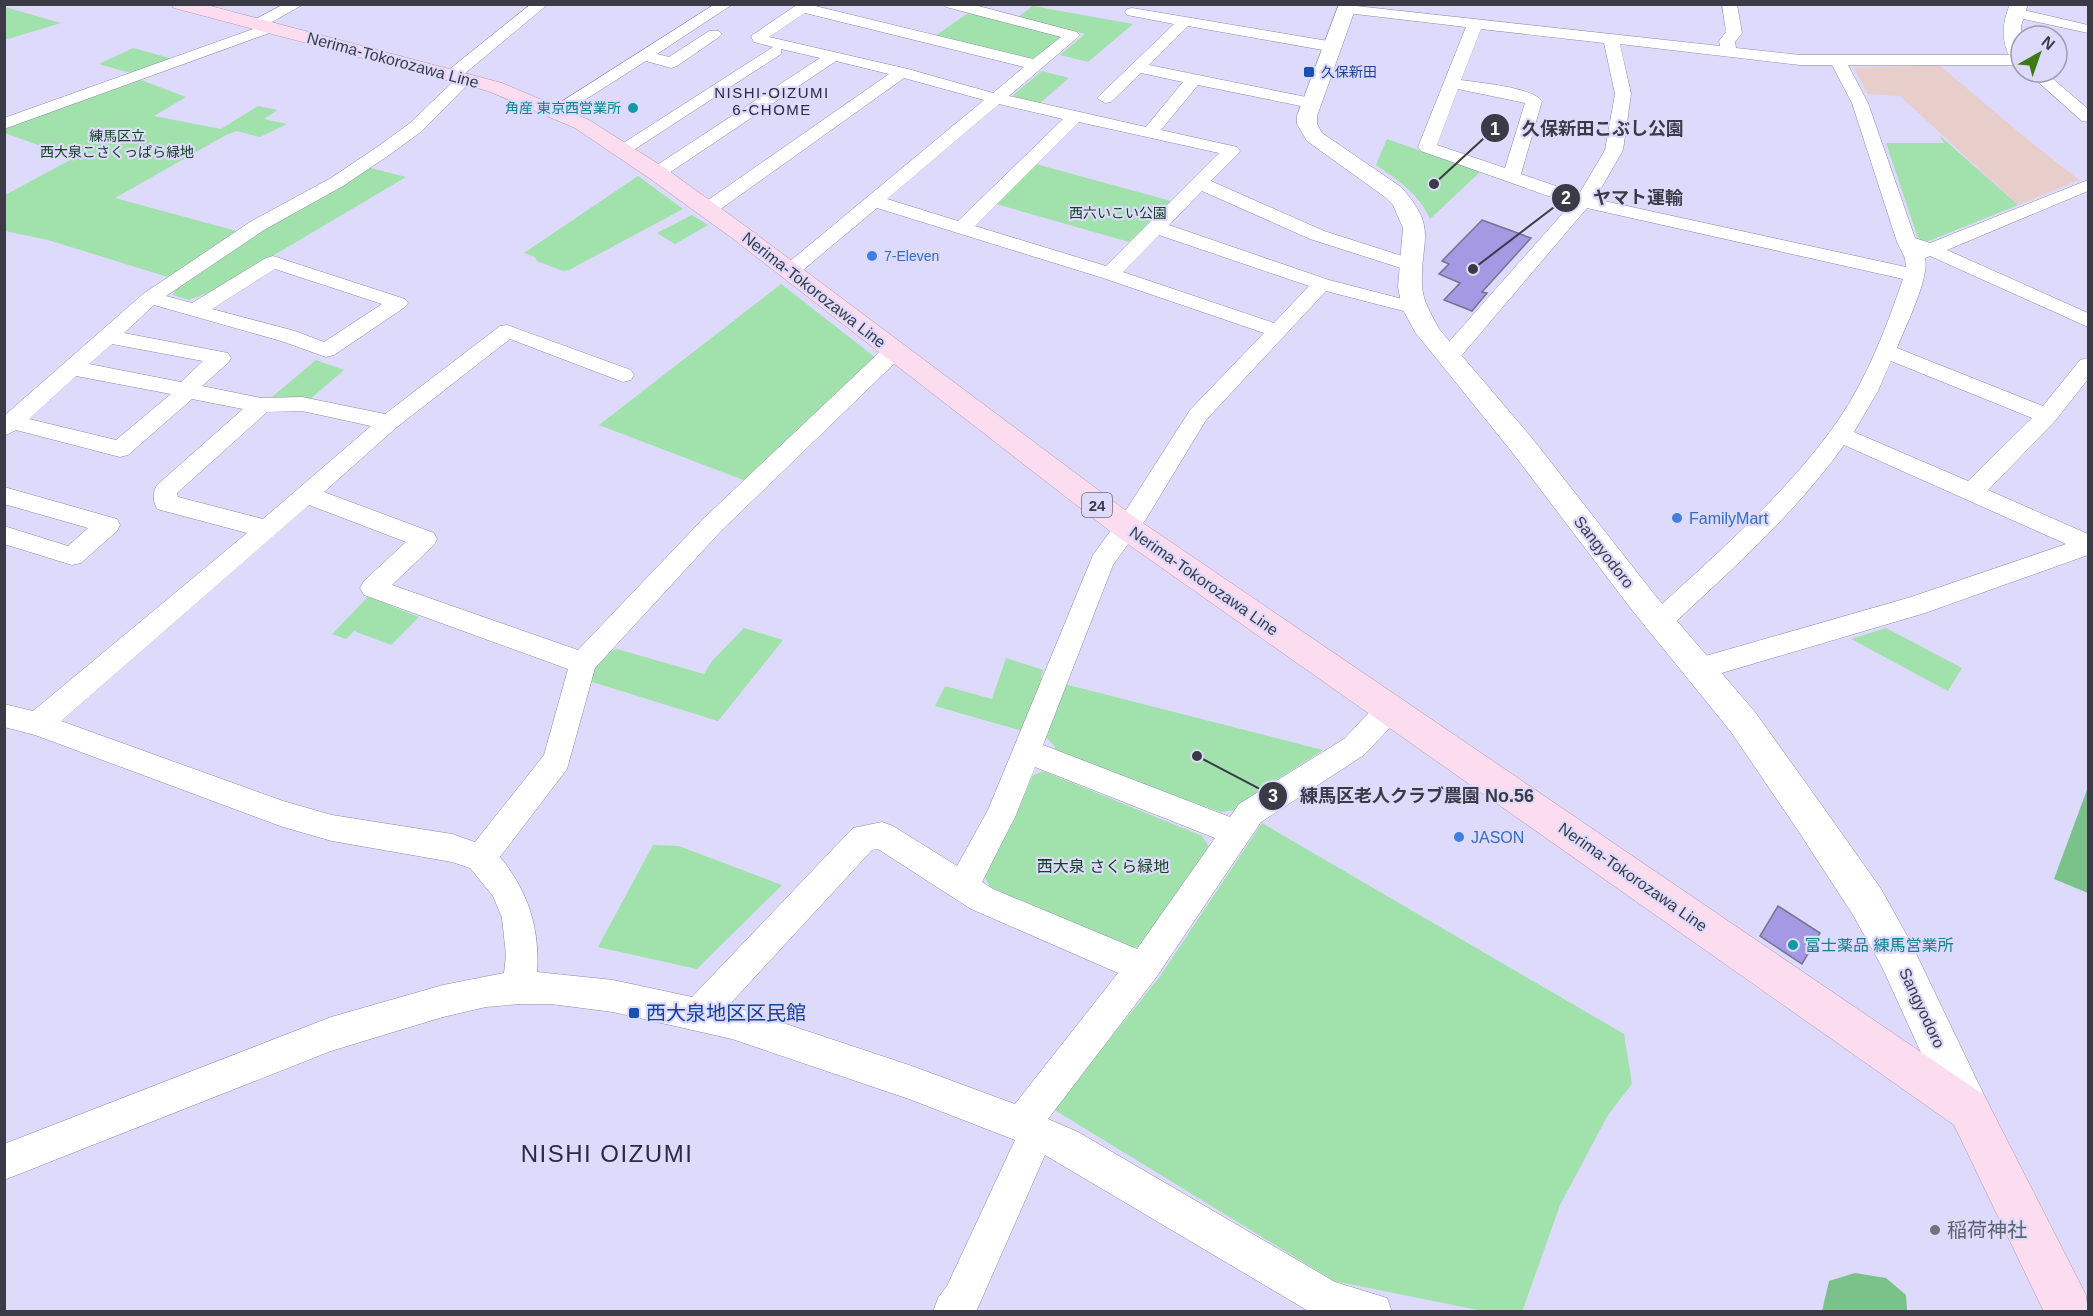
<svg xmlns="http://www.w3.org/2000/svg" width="2093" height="1316" viewBox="0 0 2093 1316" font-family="Helvetica,'Noto Sans JP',sans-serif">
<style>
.commercial{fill:#e8cecb}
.green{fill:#a0e1ac}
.forest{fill:#7bc28a}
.building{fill:#a699e4;stroke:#76728f;stroke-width:1.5}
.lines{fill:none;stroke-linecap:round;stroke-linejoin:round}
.minor-casing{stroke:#8d89a7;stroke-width:1}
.tertiary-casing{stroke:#8d89a7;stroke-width:1}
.primary-casing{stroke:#b695ae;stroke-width:1}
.minor{fill:#fff;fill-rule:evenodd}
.tertiary{fill:#fff;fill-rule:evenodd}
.primary{fill:#fbddef;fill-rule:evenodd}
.transit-dot{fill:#1a4fb4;stroke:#dedafb;stroke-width:2}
.culture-dot{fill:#0f9aa8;stroke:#dedafb;stroke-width:2}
.shop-dot{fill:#3f7fe0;stroke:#dedafb;stroke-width:2}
.worship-dot{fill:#6b7280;stroke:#dedafb;stroke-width:2}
.labels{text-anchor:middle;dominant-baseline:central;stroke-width:4.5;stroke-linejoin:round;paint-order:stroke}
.far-transit-label{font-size:14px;fill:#164399;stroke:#dedafb;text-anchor:start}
.far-culture-label{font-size:14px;fill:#0d838f;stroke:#dedafb;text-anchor:end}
.far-park-label{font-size:14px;fill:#104420;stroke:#dedafb}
.far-shop-label{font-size:14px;fill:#366cbe;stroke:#dedafb;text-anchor:start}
.far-neighbourhood-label{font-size:15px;letter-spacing:1.5px;fill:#2d2941;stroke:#dedafb}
.shield{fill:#dedafb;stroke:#6c6a7d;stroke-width:1.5}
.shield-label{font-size:15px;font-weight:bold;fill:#3b3a47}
.street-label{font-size:16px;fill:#3b3a47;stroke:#dedafb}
.shop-label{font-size:16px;fill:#366cbe;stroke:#dedafb;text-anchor:start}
.park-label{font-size:16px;fill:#104420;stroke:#dedafb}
.culture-label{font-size:16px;fill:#0d838f;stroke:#dedafb;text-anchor:start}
.near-transit-label{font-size:20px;fill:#164399;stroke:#dedafb;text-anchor:start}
.near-worship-label{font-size:20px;fill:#5b616d;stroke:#dedafb;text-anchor:start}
.near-quarter-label{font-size:24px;letter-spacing:1.5px;fill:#2d2941;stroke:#dedafb}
.leader{fill:none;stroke:#3b3a47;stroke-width:2}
.callout-dot{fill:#3b3a47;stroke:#dedafb;stroke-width:2}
.mark-label{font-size:18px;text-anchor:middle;font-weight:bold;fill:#fff}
.callout-label{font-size:18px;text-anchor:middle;font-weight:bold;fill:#3b3a47;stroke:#dedafb;stroke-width:4.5;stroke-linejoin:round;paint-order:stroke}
</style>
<rect width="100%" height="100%" fill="#dedafb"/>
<polygon class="commercial" points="1939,65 2032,143 2079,180 2018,205 1900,96 1868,94 1854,68"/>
<g class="green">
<polygon points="1033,6 1133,24 1088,62 1060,55 1085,34 1018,17"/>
<polygon points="5,7 61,23 5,40"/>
<polygon points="968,13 1061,36 1063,39 1039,59 1031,60 935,36"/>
<polygon points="133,48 177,60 137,75 99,64"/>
<polygon points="1042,71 1069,78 1040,103 1015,98 1013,95"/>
<polygon points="141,80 186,97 154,116 221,129 258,106 278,110 264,119 287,124 260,137 237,131 226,135 115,198 240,232 168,277 48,240 5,231 5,195 74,158 5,133 5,128"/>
<polygon points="1939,135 2018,205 1926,242 1918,238 1886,143 1944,143"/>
<path d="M 1387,139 L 1480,172 L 1430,219 C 1420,195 1397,179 1376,165 Z"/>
<polygon points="1036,164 1171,201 1129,242 996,204"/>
<polygon points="367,167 406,177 215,290 189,300 173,295 175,284 269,224"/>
<polygon points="638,176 683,209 569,270 563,271 537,261 535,257 524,253"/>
<polygon points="692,215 708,225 675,244 657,233"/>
<polygon points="781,284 876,358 746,481 599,425"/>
<polygon points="316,360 344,370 309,400 272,397"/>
<polygon points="368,597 369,597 419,617 391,645 354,631 346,639 332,634"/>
<path d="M 744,628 L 783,640 L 718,721 L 589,681 C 595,665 600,655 617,649 L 704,674 L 712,661 Z"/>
<polygon points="1886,628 1962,668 1948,691 1851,639"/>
<polygon points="1006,658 1043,670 1041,678 1323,750 1239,804 1236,810 1221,812 1054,753 1055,747 1047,738 935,706 945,686 992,699"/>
<polygon points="1043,771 1202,836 1211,850 1148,944 1132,948 990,887 984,875 1014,821 1032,776"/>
<polygon points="1262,823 1624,1034 1632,1084 1608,1115 1560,1205 1522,1312 1483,1311 1334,1281 1053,1109 1159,978"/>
<polygon points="653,845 679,846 782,885 697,969 598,947"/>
</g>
<g class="forest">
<polygon points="2088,787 2088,893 2054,879"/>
<polygon points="1855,1273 1886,1278 1906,1295 1907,1311 1822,1311 1829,1281"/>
</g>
<g class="building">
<polygon points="1482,220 1531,238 1482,292 1487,293 1472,311 1444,300 1460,283 1439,274 1449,264 1442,261"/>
<polygon points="1778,906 1820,933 1802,964 1760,936"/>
</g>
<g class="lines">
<defs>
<g id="minor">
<polygon points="284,4 304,4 270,23 275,25 278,28 275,31 4,129 4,118 253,29 247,25 250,22"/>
<path d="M 531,4 L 548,4 L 463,75 L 471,76 L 473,79 L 422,131 L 392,153 L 343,186 L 264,230 L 166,296 L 192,303 L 266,258 L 273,256 L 405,299 L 408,303 L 405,307 L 334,355 L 326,357 L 281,341 L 154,305 L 124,333 L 228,353 L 231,358 L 228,363 L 202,386 L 261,398 L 302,397 L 385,414 L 500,326 L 507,325 L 631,370 L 634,375 L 631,380 L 623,382 L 510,339 L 397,427 L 324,492 L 434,533 L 437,539 L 434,545 L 392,585 L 578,650 L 702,520 L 886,346 L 894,344 L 902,346 L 905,351 L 902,356 L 720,532 L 595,668 L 567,769 L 500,857 C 528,891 540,928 537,972 L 613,980 L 692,997 L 853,828 L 882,822 L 893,826 L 957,866 L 988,810 L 1093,555 L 1128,507 L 1190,410 L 1264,333 L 1103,278 L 877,208 L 797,275 L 783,275 L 780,271 L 783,267 L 984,100 L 904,78 L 715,213 L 701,213 L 699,209 L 701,205 L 889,74 L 836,61 L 663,177 L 651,177 L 648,173 L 651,169 L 820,58 L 781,49 L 781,54 L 629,153 L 617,153 L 614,149 L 773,47 L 754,42 L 751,36 L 798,4 L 816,4 L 815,6 L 1033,59 L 1061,37 L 946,7 L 944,4 L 971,4 L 1077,32 L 1080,35 L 1077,38 L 1009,96 L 1146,127 L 1183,82 L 1141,73 L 1111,102 L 1105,103 L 1097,98 L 1174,24 L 1127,15 L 1125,12 L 1127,9 L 1132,8 L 1334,42 L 1342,47 L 1334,52 L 1188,26 L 1149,65 L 1311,98 L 1319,103 L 1311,108 L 1198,85 L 1161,130 L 1237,147 L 1240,151 L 1237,155 L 1211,181 L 1324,231 L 1418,261 L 1421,265 L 1418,269 L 1404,269 L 1310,239 L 1202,191 L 1169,225 L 1329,280 L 1422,304 L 1425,308 L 1422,312 L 1415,314 L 1326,291 L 1206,420 L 1146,519 L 1113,565 L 1043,745 L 1230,817 L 1239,804 L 1344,739 L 1380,701 L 1390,698 L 1400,701 L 1404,709 L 1400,717 L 1364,755 L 1261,822 L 1155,979 L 1048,1119 L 1078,1132 L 1335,1282 L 1387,1298 L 1392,1312 L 1310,1312 L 1045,1155 L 976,1312 L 933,1312 L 938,1298 L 947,1286 L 1015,1140 L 909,1099 L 732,1039 L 613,1012 L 551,1004 L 520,1004 L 486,1007 L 443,1017 L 331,1051 L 4,1180 L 4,1144 L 331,1017 L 443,985 L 504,973 L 506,955 L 502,918 L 493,896 L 470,868 L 452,862 L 332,841 L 283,827 L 35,735 L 4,727 L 4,704 L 33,711 L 247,533 L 157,509 C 153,501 152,493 157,485 L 243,409 L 192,399 L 128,455 L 120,457 L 16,430 L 4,436 L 4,416 L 143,294 L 250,222 L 331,178 L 380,145 L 410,123 L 455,80 L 445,79 L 443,76 L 445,73 ZM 805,13 L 1024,67 L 993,93 L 908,69 L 769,37 ZM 999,104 L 1063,119 L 958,221 L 887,199 ZM 1079,122 L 1219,153 L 1106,266 L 975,226 ZM 1159,235 L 1309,286 L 1274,323 L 1123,272 ZM 275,269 L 382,304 L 324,342 L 295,331 L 212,309 ZM 112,344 L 203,361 L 181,382 L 89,364 ZM 76,376 L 171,394 L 116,440 L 29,419 ZM 302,411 L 371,426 L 263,519 L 178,497 L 177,493 L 267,412 ZM 309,505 L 406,542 L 364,581 L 360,588 L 364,595 L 568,669 L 544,755 L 475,842 L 452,834 L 332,815 L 283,801 L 61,721 ZM 1035,767 L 1215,838 L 1137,949 L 993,889 L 982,882 L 1016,815 ZM 878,849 L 971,909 L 1118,973 L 1015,1104 L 909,1065 L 729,1005 L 872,850 Z"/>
<polygon points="715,4 733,4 657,54 669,57 709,31 719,31 722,34 719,37 677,66 671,68 646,61 561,115 549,115 547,111"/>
<path d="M 1722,4 L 1737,4 L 1742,33 L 1735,42 L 1736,48 L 1800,55 L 2021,55 L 2021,65 L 1848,65 L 1868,103 L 1915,238 L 1930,243 L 2088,180 L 2088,191 L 1947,250 L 2088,313 L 2088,327 L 1930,256 L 1925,258 C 1930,278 1905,327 1897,348 L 2043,406 L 2080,360 L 2088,358 L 2088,379 L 2055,421 L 1988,490 L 2088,534 L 2088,555 L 1925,613 L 1698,680 L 1688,677 L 1684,669 L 1688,661 L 1911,597 L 2066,544 L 1844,445 C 1795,514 1730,571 1668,629 L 1659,632 L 1650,629 L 1646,622 L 1650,615 C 1716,554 1788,493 1839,419 C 1867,378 1887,326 1903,279 L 1587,208 L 1456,362 L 1448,364 L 1440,362 L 1437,357 L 1440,352 L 1571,204 L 1421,151 L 1418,147 L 1466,27 L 1347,13 L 1340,9 L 1347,5 L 1720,46 L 1719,41 L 1726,32 ZM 1481,29 L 1604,43 L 1615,94 L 1605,150 L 1579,194 L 1521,174 L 1542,101 C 1531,87 1480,83 1461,80 ZM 1620,44 L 1800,65 L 1832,65 L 1852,103 L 1897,242 L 1905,258 L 1906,267 L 1595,199 L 1623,150 L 1631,94 ZM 1458,89 L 1525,103 L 1505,168 L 1437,145 ZM 1891,361 L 2032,418 L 1968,481 L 1854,432 L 1878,391 Z"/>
<polygon points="2015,8 2088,25 2088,33 2010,16 2007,13"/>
<polygon points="2027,72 2045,72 2088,109 2088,122 2082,121"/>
<polygon points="4,487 117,519 120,525 117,531 81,563 72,565 4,544 4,526 68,546 88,528 4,504"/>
</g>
<g id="tertiary">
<path d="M 1339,4 L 1357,4 L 1317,116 L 1317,124 L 1322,133 L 1401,187 C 1439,229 1420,239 1422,286 C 1423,302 1432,315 1439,329 L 1532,438 L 1654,594 L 1755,712 L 1823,807 L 1881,889 L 1910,941 L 1984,1095 L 1991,1110 L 1984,1125 L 1969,1132 L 1954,1125 L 1882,967 L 1853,915 L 1797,829 L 1731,732 L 1632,610 L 1512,452 L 1415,332 L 1402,308 L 1398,287 L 1403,228 L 1393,205 L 1385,197 L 1307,141 L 1297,124 L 1297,116 Z"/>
<path d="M 2010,4 L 2028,4 L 2021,26 L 2021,66 L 2014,64 C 2001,44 2001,26 2010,4 Z"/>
</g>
<polygon id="primary" points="171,4 203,4 502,83 589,120 665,168 748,228 1137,519 1984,1095 2086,1295 2088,1312 2044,1312 1954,1125 1115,535 732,238 649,178 575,128 488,91 174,8"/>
</defs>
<use href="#minor" class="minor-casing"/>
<use href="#tertiary" class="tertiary-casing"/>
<use href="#primary" class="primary-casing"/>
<use href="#minor" class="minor"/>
<use href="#tertiary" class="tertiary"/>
<use href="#primary" class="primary"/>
</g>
<g class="transit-dot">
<rect x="1303" y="66" width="12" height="12" rx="3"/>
<rect x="628" y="1007" width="12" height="12" rx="3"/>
</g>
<g class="culture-dot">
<circle cx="633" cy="108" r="6"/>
<circle cx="1793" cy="945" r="6"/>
</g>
<g class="shop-dot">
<circle cx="872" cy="256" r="6"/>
<circle cx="1677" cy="518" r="6"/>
<circle cx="1459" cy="837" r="6"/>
</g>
<circle class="worship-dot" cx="1935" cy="1230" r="6"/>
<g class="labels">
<g class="far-transit-label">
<text x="1321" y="72">久保新田</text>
</g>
<g class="far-culture-label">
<text x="621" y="108">角産 東京西営業所</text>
</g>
<g class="far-park-label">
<text x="117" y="136">練馬区立<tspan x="117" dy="16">西大泉こさくっぱら緑地</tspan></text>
<text x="1118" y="213">西六いこい公園</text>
</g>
<g class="far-shop-label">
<text x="884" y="256">7-Eleven</text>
</g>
<g class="far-neighbourhood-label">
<text x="772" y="92">NISHI-OIZUMI<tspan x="772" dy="17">6-CHOME</tspan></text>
</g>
<rect class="shield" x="1082" y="493" width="30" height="24" rx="4.5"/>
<g class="shield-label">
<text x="1097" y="505">24</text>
</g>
<g class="street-label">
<text transform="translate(393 60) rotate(15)">Nerima-Tokorozawa Line</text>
<text transform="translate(814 290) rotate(38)">Nerima-Tokorozawa Line</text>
<text transform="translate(1604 552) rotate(52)">Sangyodoro</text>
<text transform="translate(1204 581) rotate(35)">Nerima-Tokorozawa Line</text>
<text transform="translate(1633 877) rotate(35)">Nerima-Tokorozawa Line</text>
<text transform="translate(1922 1008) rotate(65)">Sangyodoro</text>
</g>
<g class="shop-label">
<text x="1689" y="518">FamilyMart</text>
<text x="1471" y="837">JASON</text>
</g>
<g class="park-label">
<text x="1103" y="866">西大泉 さくら緑地</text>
</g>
<g class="culture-label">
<text x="1805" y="945">富士薬品 練馬営業所</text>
</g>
<g class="near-transit-label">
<text x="646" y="1013">西大泉地区区民館</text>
</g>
<g class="near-worship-label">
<text x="1947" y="1230">稲荷神社</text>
</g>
<g class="near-quarter-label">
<text x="607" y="1153">NISHI OIZUMI</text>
</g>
</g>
<path class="leader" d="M1434 184L1495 128M1473 269L1566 198M1197 756L1273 796"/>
<g class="callout-dot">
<circle cx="1434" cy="184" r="6"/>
<circle cx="1473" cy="269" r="6"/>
<circle cx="1197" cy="756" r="6"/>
<circle cx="1495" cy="128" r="15"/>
<circle cx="1566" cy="198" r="15"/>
<circle cx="1273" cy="796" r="15"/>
</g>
<g class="mark-label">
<text x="1495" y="135">1</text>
<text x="1566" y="204">2</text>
<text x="1273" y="802">3</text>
</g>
<g class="callout-label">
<text x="1603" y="135">久保新田こぶし公園</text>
<text x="1638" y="204">ヤマト運輸</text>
<text x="1417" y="802">練馬区老人クラブ農園 No.56</text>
</g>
<rect width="2093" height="1316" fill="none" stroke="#3b3a47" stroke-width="12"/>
<g transform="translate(2039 54) rotate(40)"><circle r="28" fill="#dedafb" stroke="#9d9ab3" stroke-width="1.5"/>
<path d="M0-4.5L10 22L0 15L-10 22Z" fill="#3e7b16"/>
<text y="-9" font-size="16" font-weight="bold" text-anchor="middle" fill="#3b3a47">N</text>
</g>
</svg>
